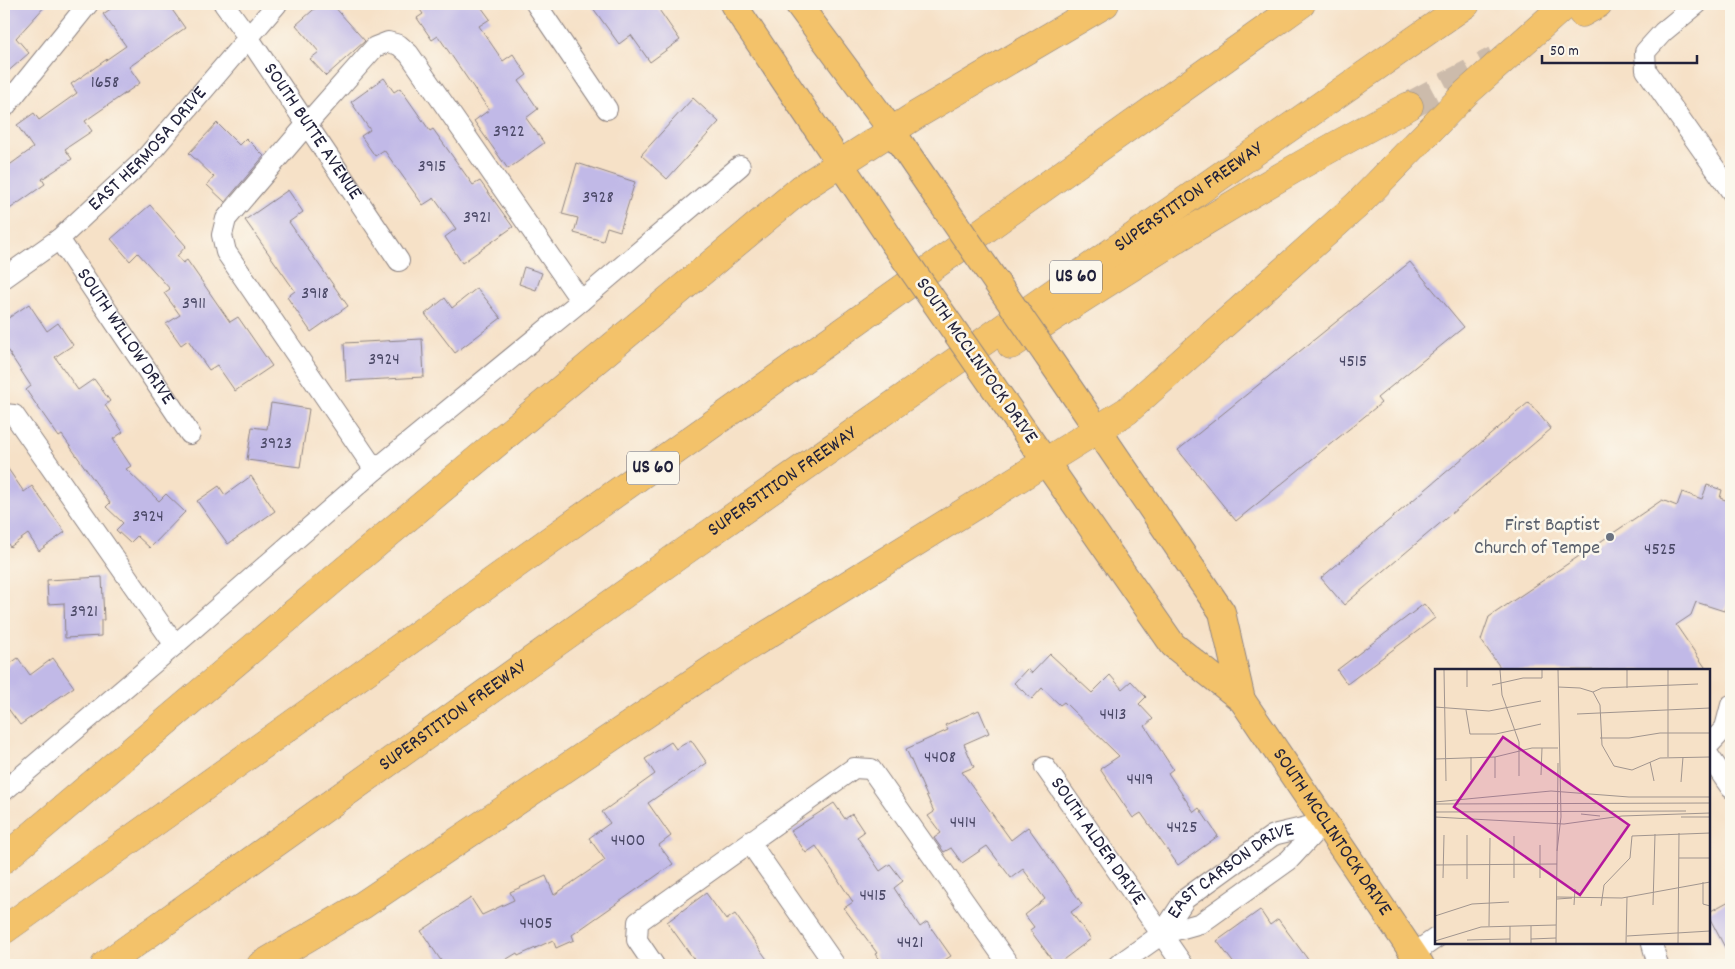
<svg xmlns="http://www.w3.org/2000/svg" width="1735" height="969" viewBox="0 0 1735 969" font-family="Dekko,sans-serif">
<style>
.building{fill:#c1b9e7}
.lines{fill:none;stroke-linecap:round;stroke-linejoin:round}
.highway-tunnel{stroke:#ccbbab;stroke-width:28;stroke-dasharray:28 14;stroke-linecap:butt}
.minor-casing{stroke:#8c8281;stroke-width:22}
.major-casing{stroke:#8c8281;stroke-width:28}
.highway-casing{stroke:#8c8281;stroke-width:29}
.minor{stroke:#fff;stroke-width:20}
.major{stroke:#f3c26a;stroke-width:26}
.highway{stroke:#f3c26a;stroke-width:28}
.major-bridge-casing{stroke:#8c8281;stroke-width:28;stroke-linecap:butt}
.major-bridge{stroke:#f3c26a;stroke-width:26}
.worship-dot{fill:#6b7280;stroke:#fbf7ec;stroke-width:2}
.labels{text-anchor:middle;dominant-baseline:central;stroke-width:5;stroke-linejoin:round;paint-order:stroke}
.number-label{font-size:18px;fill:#4a4866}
.shield{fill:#fbf7ec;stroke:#636270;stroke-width:1}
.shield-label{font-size:19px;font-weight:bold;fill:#22223b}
.street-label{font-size:20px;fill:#22223b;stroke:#fbf7ec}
.worship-label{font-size:20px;fill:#5b616d;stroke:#fbf7ec;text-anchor:end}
.inset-road{fill:none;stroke:#a1958f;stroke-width:1}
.view{fill:#b5179e;fill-opacity:0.15;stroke:#b5179e;stroke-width:2.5}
.inset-edge{fill:none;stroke:#22223b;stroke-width:2.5}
</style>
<rect width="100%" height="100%" fill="#fbf7ec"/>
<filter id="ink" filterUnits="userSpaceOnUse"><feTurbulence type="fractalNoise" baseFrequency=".02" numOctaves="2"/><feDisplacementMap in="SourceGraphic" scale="10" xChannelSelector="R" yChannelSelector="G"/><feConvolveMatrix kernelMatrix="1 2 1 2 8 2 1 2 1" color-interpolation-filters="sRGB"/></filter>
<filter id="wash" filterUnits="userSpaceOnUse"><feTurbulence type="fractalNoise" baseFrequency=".0096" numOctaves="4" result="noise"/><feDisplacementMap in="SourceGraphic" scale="20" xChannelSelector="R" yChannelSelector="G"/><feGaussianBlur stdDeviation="1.12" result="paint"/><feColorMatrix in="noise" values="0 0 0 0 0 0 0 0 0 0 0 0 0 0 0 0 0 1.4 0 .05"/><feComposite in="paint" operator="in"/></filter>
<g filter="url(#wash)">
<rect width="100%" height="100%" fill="#f6e1c7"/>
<g id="blocks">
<g class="building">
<polygon points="4,4 47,4 16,38 29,53 4,75"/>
<polygon points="118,4 168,4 185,28 129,67 140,83 85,121 92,131 65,149 72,159 42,179 45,184 4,213 4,169 33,148 17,125 34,113 39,120 77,93 71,84 126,46 103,14"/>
<polygon points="320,4 332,4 365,41 326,76 310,59 319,52 296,25"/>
<polygon points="416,4 479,4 490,19 479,26 503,61 513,54 527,75 519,81 538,109 526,118 544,143 508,169 474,121 489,110 438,36 432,40 417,18 423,14"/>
<polygon points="590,4 655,4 680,40 650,62 631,35 619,44"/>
<polygon points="384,78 394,92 400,88 430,131 433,129 473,185 480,181 513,227 462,263 445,237 456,229 434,198 423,205 384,150 375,156 361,136 370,130 351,102"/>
<polygon points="693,98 719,122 667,179 641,155"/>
<polygon points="217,123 239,145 246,138 264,156 225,202 207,185 214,177 189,153"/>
<polygon points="577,163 635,182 620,231 607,227 603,241 574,233 578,218 562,214"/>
<polygon points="288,190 303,212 289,222 348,306 311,332 287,297 295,291 245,220"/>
<polygon points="150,205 186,246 177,256 183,263 187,260 230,322 238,317 272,366 235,391 217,365 209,370 188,340 181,345 166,324 180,315 164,293 170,289 138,253 130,261 111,239"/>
<polygon points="1410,262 1464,327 1377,398 1381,403 1236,521 1178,450"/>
<polygon points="524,267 542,273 536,290 519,284"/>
<polygon points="477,288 501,318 455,353 425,314 445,298 452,308"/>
<polygon points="29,304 47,331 58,323 73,345 55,357 78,390 94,379 110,401 105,405 123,432 113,439 131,466 126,469 159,501 166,494 185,512 150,548 137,536 130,543 116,530 123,523 106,507 110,503 62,435 59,437 26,390 31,386 4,345 4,321"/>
<polygon points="422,339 424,377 346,381 344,343"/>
<polygon points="1529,402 1551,429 1344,605 1321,578"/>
<polygon points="271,403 309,409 300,467 247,460 252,427 267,429"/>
<polygon points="4,463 24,492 32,486 65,532 39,551 28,534 10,547 4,538"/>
<polygon points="251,476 275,511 228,544 197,501 219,486 225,495"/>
<polygon points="1707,485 1722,490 1720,498 1731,502 1731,594 1724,611 1696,602 1691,615 1676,625 1707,670 1502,670 1481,640 1489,617 1662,500 1677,506 1682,492 1702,499"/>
<polygon points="102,577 104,620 101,620 101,636 65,638 64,603 48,604 47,580"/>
<polygon points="1424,604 1435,618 1347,684 1337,670"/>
<polygon points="1050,654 1092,693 1110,675 1122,689 1131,681 1146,697 1139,704 1153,719 1145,726 1173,769 1168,773 1194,812 1199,808 1218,836 1178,865 1141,813 1133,818 1100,769 1119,756 1064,702 1060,705 1042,688 1032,699 1014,683 1027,669 1032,673"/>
<polygon points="18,658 30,675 53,658 74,687 20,725 4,703 4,668"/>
<polygon points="979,710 989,733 964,744 974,767 962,772 1011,840 1028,827 1082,904 1071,912 1091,939 1056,965 1030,930 1034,927 1025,915 1045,899 1023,869 1011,878 987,846 962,863 951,848 944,852 934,838 941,833 928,816 934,812 906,749 948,730 945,725"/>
<polygon points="691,740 707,763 648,803 671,836 659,845 673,864 572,935 574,940 556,948 553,940 518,956 517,953 497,965 444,965 421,931 471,898 482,915 514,900 510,892 546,876 554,895 605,860 589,838 610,823 602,812 655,774 645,759 671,742 676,749"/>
<polygon points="834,803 845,819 852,814 864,832 857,837 880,871 890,864 903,881 894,888 920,927 927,922 951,956 937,965 883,965 875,954 877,953 844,908 853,902 816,846 806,853 791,831"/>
<polygon points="706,893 726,920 735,914 771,965 698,965 667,922"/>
<polygon points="1731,900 1731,959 1709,917 1709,912"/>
<polygon points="1260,910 1270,925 1278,919 1312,965 1235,965 1217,941"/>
</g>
</g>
</g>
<g filter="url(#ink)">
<use href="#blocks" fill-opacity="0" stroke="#8c8281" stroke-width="1"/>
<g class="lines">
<polyline class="highway-tunnel" points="1409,106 1495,60"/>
<defs>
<g id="minor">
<path id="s1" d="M 224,4 L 248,37 L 399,261"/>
<polyline points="536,4 607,109"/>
<polyline points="1697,4 1663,32 1645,52 1646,70 1731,191"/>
<polyline points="4,108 88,4"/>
<path id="s2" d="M 59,239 L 190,434"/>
<path id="s3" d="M 4,278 L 59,239 L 144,160 L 277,4"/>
<polyline points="4,414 14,415 175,645"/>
<polyline points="375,470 226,252 222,235 226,219 313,117 375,47 388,42 399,45 409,54 581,301"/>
<polyline points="1709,745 1725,728 1731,705"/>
<polyline points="1709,756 1731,788"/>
<path id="s4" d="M 1045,767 L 1183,965"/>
<polyline points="4,791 175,645 375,470 581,301 740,166"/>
<polyline points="750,843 835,965"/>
<path id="s5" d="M 1162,934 L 1185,899 L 1272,836 L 1277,834 L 1324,823"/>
<polyline points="1652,944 1658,965"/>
<polyline points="1413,954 1436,938"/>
<polyline points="654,965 637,940 638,922 854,768 871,769 1009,965"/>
<polyline points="1118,965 1162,934 1201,923 1289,860 1324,822"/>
</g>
<g id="major">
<polyline points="733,4 892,241"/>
<polyline points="798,4 892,131 935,194"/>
<polyline points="1046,354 1222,612 1242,700"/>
<path id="s6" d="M 1004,402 L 1173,645 L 1242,700 L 1421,965"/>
</g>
<g id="highway">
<polyline points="1582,13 1598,4"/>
<path d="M 1011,345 C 1140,260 1271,178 1409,106"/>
<polyline points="4,859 333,580 802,188 918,114 1105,4"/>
<polyline points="4,930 1301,4"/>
<path id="s7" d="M 105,965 L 686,550 L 1466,4"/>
<polyline points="261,965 363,905 720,664 1127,411 1357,205 1466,93 1566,4"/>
</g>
</defs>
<use href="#minor" class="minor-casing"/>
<use href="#major" class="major-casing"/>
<use href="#highway" class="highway-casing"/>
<use href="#minor" class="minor"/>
<use href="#major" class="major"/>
<use href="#highway" class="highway"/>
<defs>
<g id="major-bridge">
<polyline points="935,194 1046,354"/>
<polyline points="892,241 1004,402"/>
</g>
</defs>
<use href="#major-bridge" class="major-bridge-casing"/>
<use href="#major-bridge" class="major-bridge"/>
</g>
</g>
<circle class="worship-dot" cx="1610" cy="537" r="5"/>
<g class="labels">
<g class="number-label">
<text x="105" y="83">1658</text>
<text x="509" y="132">3922</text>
<text x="432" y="167">3915</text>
<text x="598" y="198">3928</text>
<text x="477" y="218">3921</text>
<text x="315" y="294">3918</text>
<text x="194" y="304">3911</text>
<text x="384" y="360">3924</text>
<text x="1353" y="362">4515</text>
<text x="276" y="444">3923</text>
<text x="148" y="517">3924</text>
<text x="1660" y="550">4525</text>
<text x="84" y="612">3921</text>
<text x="1113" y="715">4413</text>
<text x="940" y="758">4408</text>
<text x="1140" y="780">4419</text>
<text x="963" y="823">4414</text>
<text x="1182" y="828">4425</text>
<text x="628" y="841">4400</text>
<text x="873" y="896">4415</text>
<text x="536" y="924">4405</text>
<text x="910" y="943">4421</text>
</g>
<g class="shield">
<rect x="1050" y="260.5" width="52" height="33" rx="4"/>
<rect x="627" y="451.5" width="52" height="33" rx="4"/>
</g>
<g class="shield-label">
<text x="1076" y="277">US 60</text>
<text x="653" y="468">US 60</text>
</g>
<g class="street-label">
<text stroke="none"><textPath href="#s1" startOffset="155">SOUTH BUTTE AVENUE</textPath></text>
<text stroke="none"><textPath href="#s3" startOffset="194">EAST HERMOSA DRIVE</textPath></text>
<text stroke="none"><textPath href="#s7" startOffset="1328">SUPERSTITION FREEWAY</textPath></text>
<text stroke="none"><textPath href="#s2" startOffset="118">SOUTH WILLOW DRIVE</textPath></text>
<text transform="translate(976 361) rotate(55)">SOUTH MCCLINTOCK DRIVE</text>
<text stroke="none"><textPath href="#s7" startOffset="832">SUPERSTITION FREEWAY</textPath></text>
<text stroke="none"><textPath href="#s7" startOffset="428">SUPERSTITION FREEWAY</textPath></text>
<text stroke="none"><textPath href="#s6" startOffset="544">SOUTH MCCLINTOCK DRIVE</textPath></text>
<text stroke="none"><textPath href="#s4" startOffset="91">SOUTH ALDER DRIVE</textPath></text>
<text stroke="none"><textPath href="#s5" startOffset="96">EAST CARSON DRIVE</textPath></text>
</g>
<g class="worship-label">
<text x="1600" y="526">First Baptist<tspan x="1600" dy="23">Church of Tempe</tspan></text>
</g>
</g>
<g transform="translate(1435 669)">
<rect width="275" height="275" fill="#f6e1c7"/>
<path class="inset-road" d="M 9,1 L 11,112M 65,1 L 67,26 L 84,73 L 84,107M 57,16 L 88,9 L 107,9 L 107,1M 32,18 L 32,1M 123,18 L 145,19 L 158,23 L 167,19 L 263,15M 192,19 L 192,1M 158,23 L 165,36 L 167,76 L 179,97 L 197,101 L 225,89 L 275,88M 0,38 L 54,42 L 106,32M 31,41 L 35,65 L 61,65 L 106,55M 142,45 L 275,39M 165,69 L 194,69 L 225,64 L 275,64M 233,88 L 233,1M 0,90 L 60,88 L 97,79 L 123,79M 215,93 L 219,112M 106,106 L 107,79M 60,109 L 60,88M 36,111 L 36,88M 246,113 L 248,88M 0,133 L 116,122 L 194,128 L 275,128M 0,135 L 275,134M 0,143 L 251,142M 146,145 L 165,147M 0,148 L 129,155 L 187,147 L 275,144M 246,148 L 275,148M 79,167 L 79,209M 122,182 L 126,148 L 123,1M 244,189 L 275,189M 0,196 L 122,195M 8,209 L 9,166M 105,209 L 105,176M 32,210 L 32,166M 268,213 L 268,235 L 275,237M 122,228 L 187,229 L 275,213M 122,230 L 137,229M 139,236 L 140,220M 218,236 L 220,165M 166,237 L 169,216 L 195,189 L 197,167 L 275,164M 0,247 L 37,235 L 74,233M 54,257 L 55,169M 75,257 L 75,274M 192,267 L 275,262M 96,270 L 121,269M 32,271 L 75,270M 0,272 L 46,258 L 121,256M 96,274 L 96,257M 121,274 L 123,94M 191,274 L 192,228M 243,274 L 244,164"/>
<path class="view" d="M 68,68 L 194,156 L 145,226 L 19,138 Z"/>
<rect width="275" height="275" class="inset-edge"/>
</g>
<rect width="1735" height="969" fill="none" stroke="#fbf7ec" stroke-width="20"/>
<path d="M1542 55v8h155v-8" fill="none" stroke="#22223b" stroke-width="2.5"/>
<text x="1550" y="55" font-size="15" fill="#22223b" stroke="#fbf7ec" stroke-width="4" paint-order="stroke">50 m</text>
</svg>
